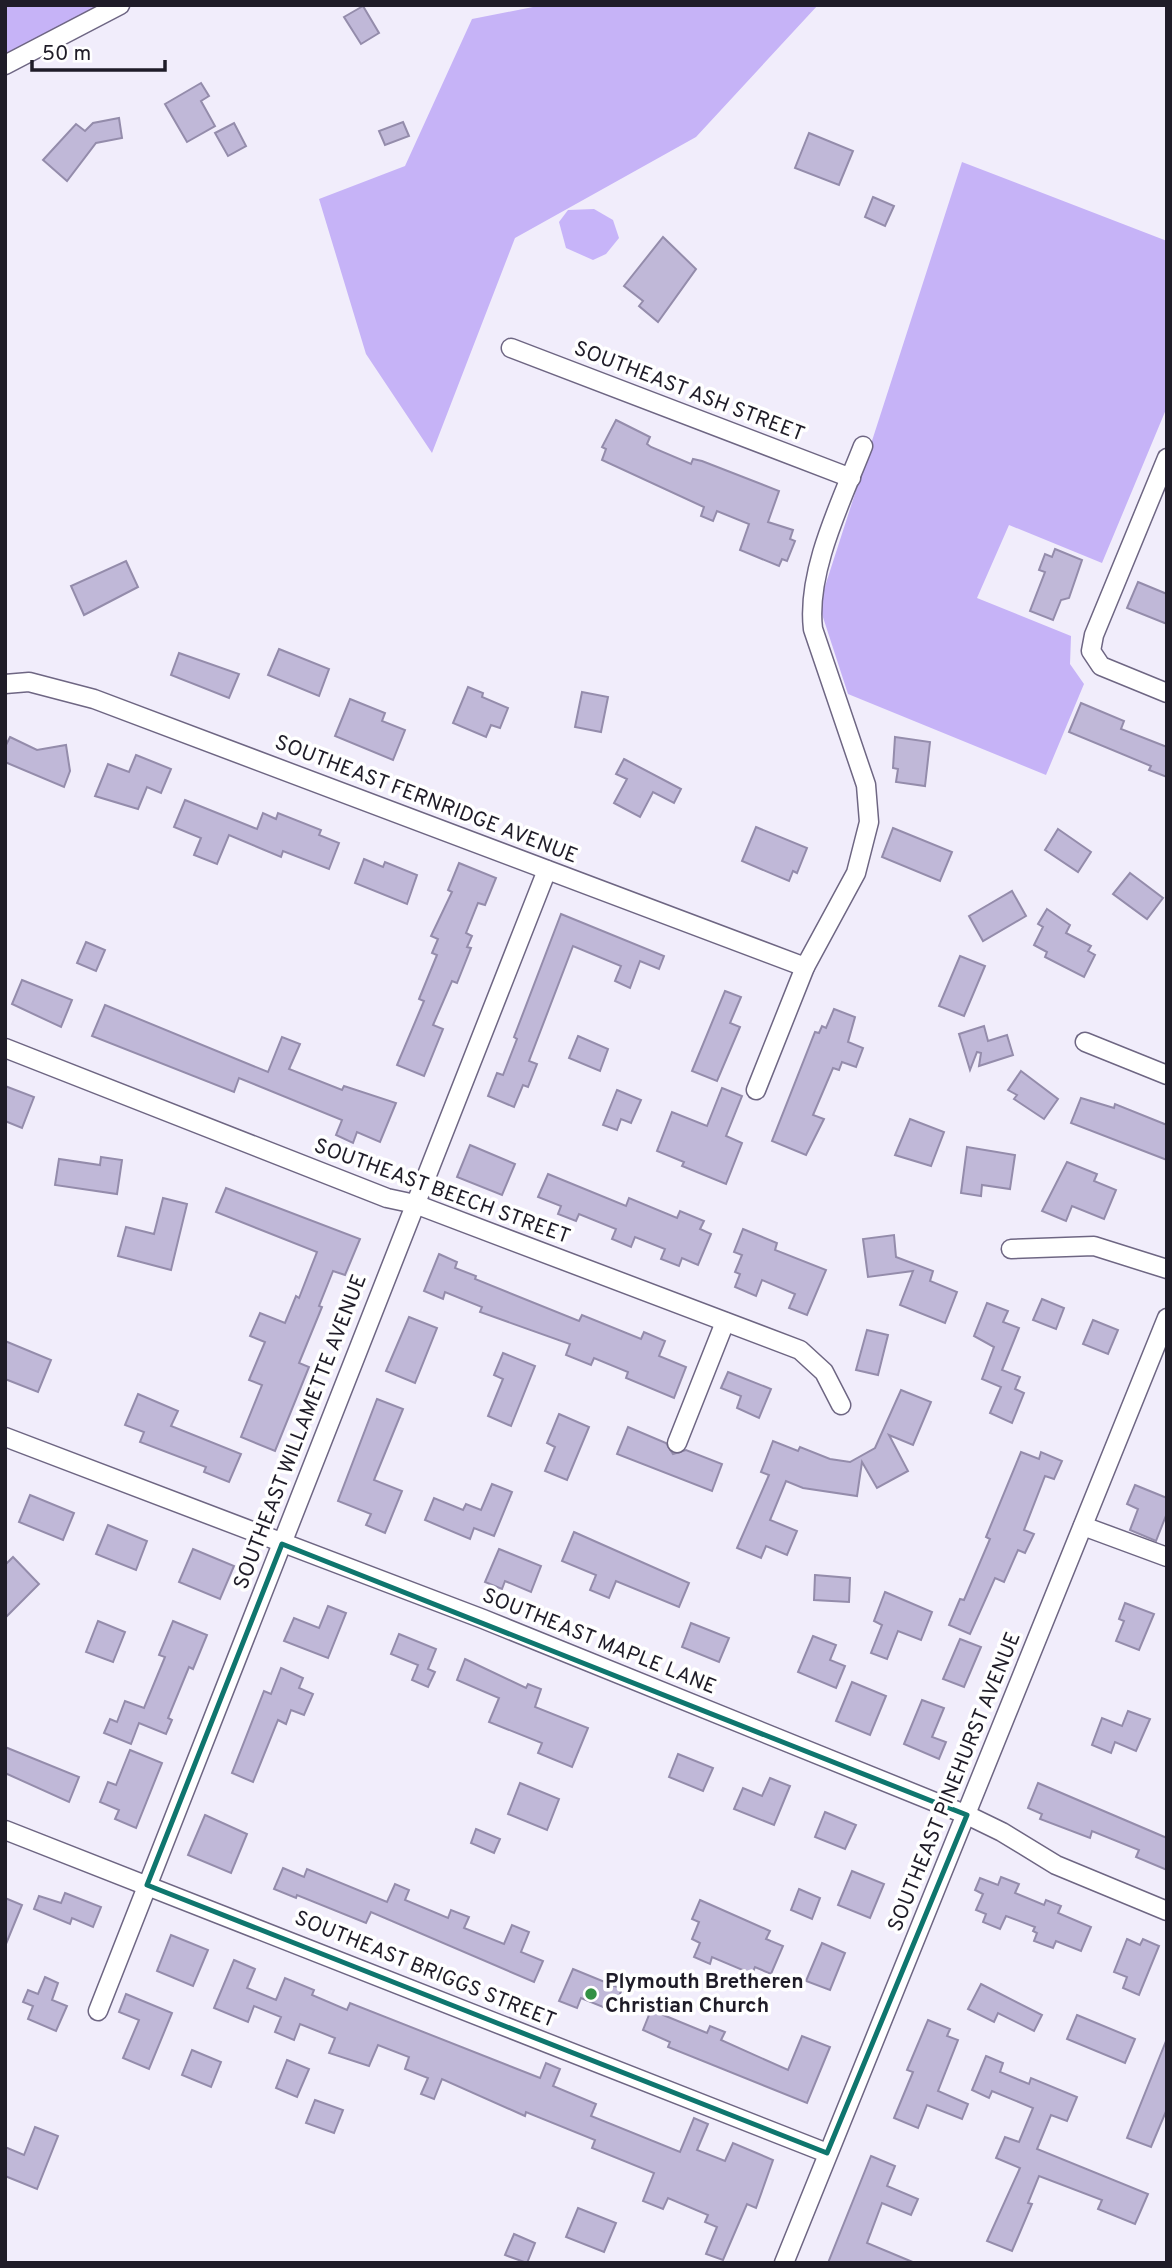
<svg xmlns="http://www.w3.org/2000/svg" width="1172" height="2268" viewBox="0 0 1172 2268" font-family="Overpass,sans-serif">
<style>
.forest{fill:#c6b3f7}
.water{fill:#c7b4f9}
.building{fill:#c0b8d8;stroke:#948cab;stroke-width:2}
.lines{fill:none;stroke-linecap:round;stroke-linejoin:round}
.minor-casing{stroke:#6e6683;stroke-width:21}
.minor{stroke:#fff;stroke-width:18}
.marked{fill:none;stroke:#0f766e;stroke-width:5;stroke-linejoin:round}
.poi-dot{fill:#329144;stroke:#fff;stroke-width:2.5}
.labels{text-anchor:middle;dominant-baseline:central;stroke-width:7;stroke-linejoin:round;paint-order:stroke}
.street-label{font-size:21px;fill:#1f1c28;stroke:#fff}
.poi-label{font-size:21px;font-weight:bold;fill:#1f1c28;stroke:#fff;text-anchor:start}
</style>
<rect width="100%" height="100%" fill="#f1edfb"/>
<g class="forest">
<polygon points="5,5 106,5 5,60"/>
<polygon points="543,5 818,5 696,137 515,238 432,453 366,354 319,199 405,166 472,19"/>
<polygon points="962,162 1167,241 1167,407 1102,563 1009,525 977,598 1071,636 1070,664 1084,684 1046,775 848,694 819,605"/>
</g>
<polygon class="water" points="594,209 613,220 619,238 606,254 593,260 566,248 559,222 568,210"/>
<g class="building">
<polygon points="363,6 379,33 361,44 344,17"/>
<polygon points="201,83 209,96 201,101 215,126 187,142 165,104"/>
<polygon points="119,118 122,138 96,143 67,181 43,160 76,124 85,131 93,123"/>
<polygon points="403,122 409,136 385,145 379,131"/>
<polygon points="234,123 246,146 228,156 215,133"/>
<polygon points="809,133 853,151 839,185 795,168"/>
<polygon points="873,197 894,206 885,226 865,217"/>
<polygon points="663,237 696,269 658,322 639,306 643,301 624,286"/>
<polygon points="616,420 650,437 647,444 651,447 691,464 693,459 702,461 779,491 768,522 793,530 790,539 795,541 787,561 782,559 779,566 740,550 749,524 717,511 713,521 701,516 704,507 602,460 606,449 602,447"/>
<polygon points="1055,549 1082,560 1069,598 1061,600 1053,620 1030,611 1045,572 1039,570 1045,554 1052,557"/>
<polygon points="126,561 138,587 84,615 71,586"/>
<polygon points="1138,582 1167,594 1167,624 1127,608"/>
<polygon points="279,649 329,669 319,696 268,675"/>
<polygon points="179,653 239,674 229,698 171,675"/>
<polygon points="468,687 483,693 482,697 508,708 500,728 491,725 486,737 453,723"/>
<polygon points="582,692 608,697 601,732 575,727"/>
<polygon points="350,699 385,713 382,721 405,730 393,760 335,736"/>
<polygon points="1081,703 1124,721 1121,729 1167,747 1167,777 1149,770 1151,766 1069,732"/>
<polygon points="10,737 37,750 66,745 70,771 64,787 5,762 5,747"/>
<polygon points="895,737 930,742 925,786 896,782 898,769 893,768"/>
<polygon points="136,755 171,769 161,793 147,787 138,809 95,796 108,764 129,772"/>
<polygon points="624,759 681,789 674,803 653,792 640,817 614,803 627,779 616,774"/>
<polygon points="185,800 257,829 263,813 276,819 278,813 321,830 319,835 339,843 329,869 283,851 281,857 229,835 217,864 194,855 201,838 174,827"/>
<polygon points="756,827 807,848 797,873 793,871 789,881 742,861"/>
<polygon points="893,828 952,852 940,881 882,857"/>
<polygon points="1058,829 1091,852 1078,872 1045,850"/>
<polygon points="364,859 383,867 385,862 417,875 407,904 355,883"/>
<polygon points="459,863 496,878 485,905 478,903 466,933 472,936 467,947 471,948 457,983 452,981 433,1025 443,1029 424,1076 397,1065 424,1001 419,999 437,955 432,953 438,939 431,936 452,892 448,890"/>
<polygon points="1130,873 1163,898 1147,919 1113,894"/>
<polygon points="1012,891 1026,916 983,941 969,916"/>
<polygon points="1047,909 1070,925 1066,933 1091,946 1088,951 1095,955 1084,977 1045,957 1047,952 1034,945 1043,927 1038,924"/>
<polygon points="561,914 664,956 659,969 640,961 630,988 615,981 621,966 573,946 529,1061 537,1064 528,1087 523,1085 514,1107 488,1096 497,1073 503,1075 517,1039 514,1037"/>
<polygon points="86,942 105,950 96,971 77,963"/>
<polygon points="960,956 985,966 964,1016 939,1006"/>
<polygon points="22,980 72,1000 61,1027 12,1004"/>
<polygon points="725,991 741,997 730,1023 740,1027 717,1081 692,1071"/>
<polygon points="105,1005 268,1072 282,1037 300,1044 289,1069 342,1090 344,1086 396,1103 380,1142 357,1132 353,1143 336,1135 342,1120 239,1078 234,1092 92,1036"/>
<polygon points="834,1009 855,1017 848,1042 863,1048 856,1067 842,1062 839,1070 833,1068 813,1115 824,1119 806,1155 772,1141 815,1032 819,1033 822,1026 826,1028"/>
<polygon points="984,1026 988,1041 1007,1035 1013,1055 979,1066 981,1053 977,1052 970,1070 959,1034"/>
<polygon points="578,1036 608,1049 600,1071 569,1058"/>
<polygon points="1021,1071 1058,1099 1044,1119 1014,1099 1017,1095 1008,1090"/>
<polygon points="5,1086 34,1097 22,1128 5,1121"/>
<polygon points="722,1088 742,1096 726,1136 742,1143 726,1184 682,1166 684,1162 657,1151 672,1112 707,1126"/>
<polygon points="617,1090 641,1100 631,1123 621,1119 617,1130 603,1125"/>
<polygon points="1081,1098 1114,1108 1115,1104 1167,1125 1167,1160 1071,1123"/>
<polygon points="910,1119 944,1132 931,1166 895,1155"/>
<polygon points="470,1145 515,1164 502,1195 457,1177"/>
<polygon points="967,1147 1015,1155 1010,1189 982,1185 981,1196 961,1193"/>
<polygon points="101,1157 122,1160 117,1194 55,1185 59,1159 100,1165"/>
<polygon points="1067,1162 1097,1174 1094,1181 1116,1190 1104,1219 1072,1206 1066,1221 1042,1211"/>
<polygon points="548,1174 626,1206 629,1198 677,1218 680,1211 704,1221 700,1229 711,1234 698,1265 682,1258 679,1266 661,1259 665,1249 635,1237 631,1247 612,1239 616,1229 579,1214 576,1221 558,1214 561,1206 538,1197"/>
<polygon points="226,1188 360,1239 345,1275 333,1271 319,1306 322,1307 299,1363 309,1367 275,1451 241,1437 262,1385 249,1380 265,1342 250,1336 260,1313 285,1323 296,1296 299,1298 317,1252 216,1212"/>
<polygon points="163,1198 187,1204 171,1270 118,1256 126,1227 154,1234"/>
<polygon points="743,1229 777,1243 775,1250 826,1270 807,1315 789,1308 795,1294 762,1280 756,1296 735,1287 740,1274 735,1272 742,1255 734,1252"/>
<polygon points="894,1235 896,1257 933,1271 930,1281 957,1292 945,1323 900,1305 913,1271 868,1277 863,1239"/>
<polygon points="439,1254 457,1262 455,1268 476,1276 475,1279 579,1321 582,1315 641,1339 644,1332 665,1341 659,1356 686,1367 674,1398 626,1378 628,1372 594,1358 591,1365 566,1355 570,1344 480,1312 482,1307 445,1292 443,1299 424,1291"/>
<polygon points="1042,1299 1064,1308 1056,1329 1033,1320"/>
<polygon points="987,1303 1008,1311 1003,1322 1019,1328 1002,1370 1020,1377 1015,1389 1024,1393 1012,1423 990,1413 1001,1387 982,1379 994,1347 974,1336"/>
<polygon points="409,1317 437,1328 415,1383 386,1371"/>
<polygon points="1093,1320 1118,1330 1108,1354 1083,1344"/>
<polygon points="867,1330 888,1335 878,1375 856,1370"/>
<polygon points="5,1341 51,1360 38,1392 5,1379"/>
<polygon points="503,1353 535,1366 511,1426 488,1416 503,1379 494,1375"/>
<polygon points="728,1372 771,1389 759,1418 737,1408 741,1396 721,1388"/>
<polygon points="901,1390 931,1402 913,1445 889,1435 908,1471 877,1488 862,1462 857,1496 803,1488 786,1481 770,1520 797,1531 787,1555 766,1546 761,1558 737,1548 769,1475 761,1472 773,1441 798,1451 800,1447 830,1459 850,1462 875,1448"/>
<polygon points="138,1394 178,1411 171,1426 241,1454 229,1482 204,1472 206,1467 140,1442 144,1432 125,1425"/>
<polygon points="377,1399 403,1409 374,1480 402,1491 385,1533 366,1525 371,1514 338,1501"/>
<polygon points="559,1414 589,1427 567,1480 545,1471 555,1447 547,1443"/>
<polygon points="628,1427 666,1443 673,1454 686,1450 722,1464 712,1491 617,1454"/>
<polygon points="1021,1452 1039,1459 1041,1452 1062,1461 1054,1479 1045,1476 1024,1530 1034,1534 1025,1553 1018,1550 1004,1582 995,1578 970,1634 949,1625 960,1599 964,1600 990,1539 986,1537"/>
<polygon points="492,1484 512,1492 494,1536 474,1528 470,1539 425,1520 434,1498 463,1510 466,1504 481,1510"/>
<polygon points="1135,1485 1167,1498 1167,1513 1156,1541 1130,1530 1138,1509 1127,1504"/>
<polygon points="30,1495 74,1513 63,1540 19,1522"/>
<polygon points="108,1525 147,1541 136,1570 96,1554"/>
<polygon points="574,1532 689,1583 679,1607 616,1581 609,1598 590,1590 596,1575 562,1561"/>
<polygon points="193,1549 234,1566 220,1599 179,1582"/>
<polygon points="499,1549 541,1566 531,1592 505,1581 502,1589 485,1582"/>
<polygon points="13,1557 39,1584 5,1618 5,1565"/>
<polygon points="815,1575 850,1578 849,1602 814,1600"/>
<polygon points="885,1592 932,1612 921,1640 898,1631 887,1659 871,1653 882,1625 874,1621"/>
<polygon points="1125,1603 1154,1614 1139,1650 1116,1641 1124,1621 1119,1619"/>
<polygon points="328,1606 346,1613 328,1658 284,1641 294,1618 319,1628"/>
<polygon points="98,1621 125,1632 113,1662 86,1652"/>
<polygon points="173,1621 207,1635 193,1669 189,1667 168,1718 172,1720 166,1734 139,1723 131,1744 104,1733 110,1719 117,1722 125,1701 144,1708 165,1657 159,1655"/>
<polygon points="691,1623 729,1638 719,1662 682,1647"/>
<polygon points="399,1634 436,1649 428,1669 435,1672 428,1687 412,1680 418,1665 391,1654"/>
<polygon points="813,1636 836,1645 830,1660 845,1666 836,1688 798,1672"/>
<polygon points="960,1639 981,1647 964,1687 943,1679"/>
<polygon points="465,1659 526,1688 528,1684 541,1689 535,1707 588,1728 572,1767 538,1753 542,1743 489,1722 499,1698 457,1680"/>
<polygon points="281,1668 303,1678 299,1688 313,1694 304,1715 291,1710 286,1724 278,1720 253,1782 232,1773 264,1691 271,1694"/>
<polygon points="852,1682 886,1696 870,1735 836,1721"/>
<polygon points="922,1700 944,1708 932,1737 946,1742 939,1759 904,1744"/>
<polygon points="1128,1711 1150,1719 1136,1751 1115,1742 1111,1753 1092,1745 1102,1718 1122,1726"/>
<polygon points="5,1747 79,1777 69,1802 5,1773"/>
<polygon points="130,1750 162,1763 136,1828 115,1819 119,1810 100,1802 108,1782 116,1785"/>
<polygon points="678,1754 713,1768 703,1791 669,1777"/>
<polygon points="770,1778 790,1786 774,1825 734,1809 743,1788 762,1796"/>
<polygon points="520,1783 559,1799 547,1830 508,1814"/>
<polygon points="1038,1783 1167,1838 1167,1870 1136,1857 1139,1850 1092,1831 1090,1838 1040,1819 1042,1814 1028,1808"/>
<polygon points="825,1812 856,1825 845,1849 815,1837"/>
<polygon points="205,1815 247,1834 231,1873 188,1855"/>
<polygon points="476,1829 500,1839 494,1853 471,1843"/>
<polygon points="283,1868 304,1877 307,1869 387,1902 395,1884 409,1890 405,1900 448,1918 451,1910 469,1917 464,1928 504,1944 512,1925 529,1932 521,1952 543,1961 534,1982 371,1912 366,1923 297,1895 296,1898 274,1889"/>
<polygon points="852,1871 884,1884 870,1918 838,1905"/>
<polygon points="1001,1877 1019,1884 1015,1893 1044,1905 1046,1900 1061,1906 1058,1913 1091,1927 1081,1951 1056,1941 1053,1948 1034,1941 1037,1933 1033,1931 1035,1927 1006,1916 1000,1929 983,1922 986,1914 976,1910 983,1894 975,1890 980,1878 998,1885"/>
<polygon points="799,1889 820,1898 812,1919 791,1910"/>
<polygon points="65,1893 101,1907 93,1927 72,1918 70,1924 34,1909 39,1896 61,1903"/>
<polygon points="5,1898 22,1905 6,1944 5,1944"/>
<polygon points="700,1900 770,1931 766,1939 783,1946 771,1974 755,1967 752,1974 712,1957 710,1964 694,1957 700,1943 692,1939 699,1922 692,1919"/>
<polygon points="171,1935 208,1950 193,1986 157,1971"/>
<polygon points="1127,1939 1140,1945 1143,1939 1159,1946 1139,1995 1123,1988 1127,1977 1114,1972"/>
<polygon points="822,1943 845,1953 830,1990 806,1981"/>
<polygon points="234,1960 255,1969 247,1988 276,2000 285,1978 314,1990 312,1995 347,2010 350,2003 540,2078 546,2063 560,2069 553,2086 596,2104 591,2116 680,2152 694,2118 708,2124 697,2150 725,2161 733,2143 773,2160 756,2208 747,2204 723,2260 706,2254 717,2227 705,2222 708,2215 668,2198 663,2209 643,2201 654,2173 592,2148 595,2140 526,2112 525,2116 442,2079 434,2099 421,2094 428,2078 405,2069 409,2057 378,2045 369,2066 329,2053 335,2038 300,2024 294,2040 275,2032 281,2017 254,2006 248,2022 214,2008"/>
<polygon points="573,1969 622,1989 613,2011 581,1998 577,2008 559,2001"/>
<polygon points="45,1977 58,1983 52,2000 67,2006 56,2031 28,2019 33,2006 23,2002 28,1990 38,1994"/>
<polygon points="981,1984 1042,2015 1034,2031 998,2013 994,2022 968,2009"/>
<polygon points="126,1994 172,2013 149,2069 123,2058 139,2020 119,2012"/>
<polygon points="651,2010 707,2033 710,2026 725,2032 721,2040 788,2070 802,2036 830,2047 807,2103 668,2047 670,2042 643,2030"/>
<polygon points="1077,2015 1135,2039 1125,2063 1067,2039"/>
<polygon points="928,2020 950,2029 947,2036 958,2040 938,2091 968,2104 962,2119 927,2105 918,2128 894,2118 913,2072 907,2070"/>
<polygon points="1166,2041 1167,2109 1151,2147 1127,2138"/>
<polygon points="192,2050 221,2062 211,2087 182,2075"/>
<polygon points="986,2056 1003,2063 1000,2072 1029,2084 1031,2078 1077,2097 1067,2121 1051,2115 1037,2149 1148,2194 1135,2224 1098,2209 1102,2200 1039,2176 1028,2203 1032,2204 1012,2251 987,2241 1020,2168 996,2158 1005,2137 1019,2142 1033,2108 992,2091 989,2098 972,2090"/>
<polygon points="287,2060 309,2069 297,2097 276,2088"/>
<polygon points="315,2100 343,2110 334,2133 306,2123"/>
<polygon points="35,2127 58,2136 37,2189 5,2176 5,2147 24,2155"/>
<polygon points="871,2156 895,2166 887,2186 918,2199 911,2215 882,2203 867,2243 915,2263 828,2263"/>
<polygon points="578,2208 616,2223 604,2252 566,2237"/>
<polygon points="514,2234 535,2243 527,2263 505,2255"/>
</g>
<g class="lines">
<defs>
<g id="minor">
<polyline points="5,65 120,5"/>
<polyline points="511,348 851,478"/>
<polyline points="1167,458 1094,635 1091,651 1101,666 1167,693"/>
<polyline points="5,684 29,682 94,699 805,967"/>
<polyline points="1085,1042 1167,1075"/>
<polyline points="5,1048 387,1198 415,1204 800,1350 824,1372 841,1405"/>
<path d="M 756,1090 L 805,967 L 856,873 L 869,822 L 866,785 L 813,629 C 806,571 842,500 863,446"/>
<polyline points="1011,1249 1094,1246 1167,1269"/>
<polyline points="5,1437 483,1619 967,1815 1002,1832 1056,1865 1167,1911"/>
<polyline points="677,1443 725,1322"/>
<polyline points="1083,1526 1167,1557"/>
<polyline points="5,1830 827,2153"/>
<polyline points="98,2011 547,870"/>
<polyline points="784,2263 1167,1318"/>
</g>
</defs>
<use href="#minor" class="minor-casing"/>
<use href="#minor" class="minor"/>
</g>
<path class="marked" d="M 282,1544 L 967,1815 L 827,2153 L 147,1885 Z"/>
<circle class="poi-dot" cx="591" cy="1994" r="7"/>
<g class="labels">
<g class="street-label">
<text transform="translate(689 392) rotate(21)">SOUTHEAST ASH STREET</text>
<text transform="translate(426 800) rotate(21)">SOUTHEAST FERNRIDGE AVENUE</text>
<text transform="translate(442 1192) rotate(20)">SOUTHEAST BEECH STREET</text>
<text transform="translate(301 1432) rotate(-69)">SOUTHEAST WILLAMETTE AVENUE</text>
<text transform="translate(599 1642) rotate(22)">SOUTHEAST MAPLE LANE</text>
<text transform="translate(955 1782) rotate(-68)">SOUTHEAST PINEHURST AVENUE</text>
<text transform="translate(425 1970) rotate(22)">SOUTHEAST BRIGGS STREET</text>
</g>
<g class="poi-label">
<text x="605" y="1982">Plymouth Bretheren<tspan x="605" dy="24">Christian Church</tspan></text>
</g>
</g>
<rect width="1172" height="2268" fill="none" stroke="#1f1c28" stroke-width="14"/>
<path d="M32 60v10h133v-10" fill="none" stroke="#1f1c28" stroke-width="3.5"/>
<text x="42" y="60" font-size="21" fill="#1f1c28" stroke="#ffffff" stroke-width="5" paint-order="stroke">50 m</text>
</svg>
